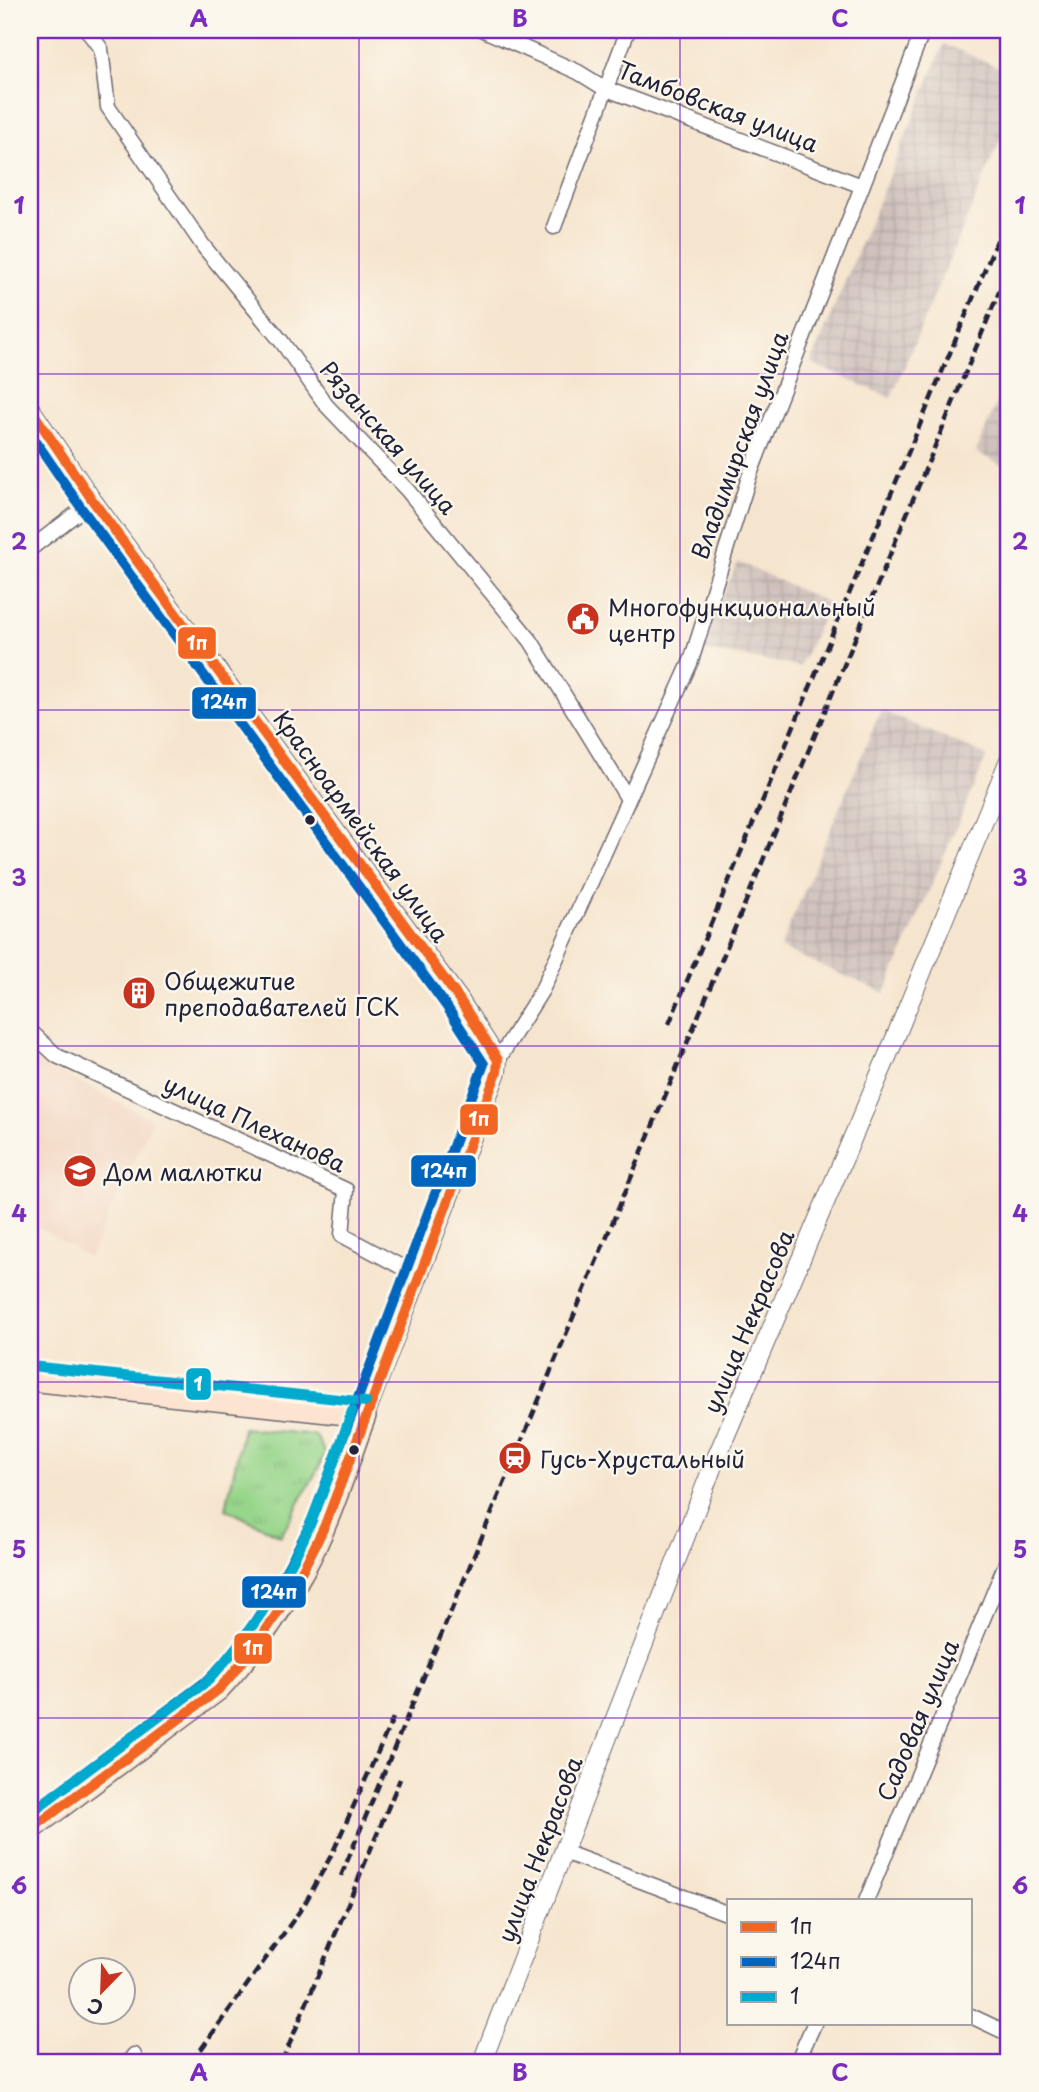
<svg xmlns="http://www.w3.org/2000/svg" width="1039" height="2092" viewBox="0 0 1039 2092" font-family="'Playpen Sans',sans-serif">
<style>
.built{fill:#f3d4bf}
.industrial{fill:url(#industrial-grid)}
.grass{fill:url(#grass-tufts);stroke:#5c7c62;stroke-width:2}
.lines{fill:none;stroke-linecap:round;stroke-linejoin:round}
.minor-casing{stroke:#6c666e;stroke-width:17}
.tertiary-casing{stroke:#6c666e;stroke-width:20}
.secondary-casing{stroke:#6c666e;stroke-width:24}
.minor{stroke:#fff;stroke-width:14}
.tertiary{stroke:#fff;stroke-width:18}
.secondary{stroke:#fde4d1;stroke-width:21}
.rail{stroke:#22223b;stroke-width:4.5;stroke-dasharray:10 5;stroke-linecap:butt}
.bus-1-casing{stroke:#fbf7ec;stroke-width:16}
.bus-2-casing{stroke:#fbf7ec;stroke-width:16}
.bus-3-casing{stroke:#fbf7ec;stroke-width:16}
.bus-1{stroke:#f26522;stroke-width:10}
.bus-2{stroke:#0065bd;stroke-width:10}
.bus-3{stroke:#00a9ce;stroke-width:10}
.grid{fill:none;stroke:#7b2cbf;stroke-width:2;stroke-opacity:0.55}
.bus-dot{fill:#22223b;stroke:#fbf7ec;stroke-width:2.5}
.labels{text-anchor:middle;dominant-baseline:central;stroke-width:5;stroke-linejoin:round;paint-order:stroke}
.street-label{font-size:23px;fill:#22223b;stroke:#fbf7ec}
.poi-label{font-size:23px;fill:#22223b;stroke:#fbf7ec;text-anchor:start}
.line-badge{stroke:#fbf7ec;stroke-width:2.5}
.badge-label{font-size:19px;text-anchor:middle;font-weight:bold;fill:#fff}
.neatline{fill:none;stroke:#7b2cbf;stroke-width:2.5}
.grid-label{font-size:23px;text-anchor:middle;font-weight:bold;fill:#7b2cbf}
</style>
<defs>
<pattern id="industrial-grid" width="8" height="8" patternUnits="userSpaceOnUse" patternTransform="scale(1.75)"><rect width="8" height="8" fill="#cfc0bb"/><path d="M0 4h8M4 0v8" fill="none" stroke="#b1a5a2"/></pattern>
<pattern id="grass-tufts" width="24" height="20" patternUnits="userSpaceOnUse" patternTransform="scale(1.75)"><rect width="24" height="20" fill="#97d58a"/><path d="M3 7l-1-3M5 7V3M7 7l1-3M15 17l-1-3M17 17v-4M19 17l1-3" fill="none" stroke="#82b778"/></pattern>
</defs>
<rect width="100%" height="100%" fill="#fbf7ec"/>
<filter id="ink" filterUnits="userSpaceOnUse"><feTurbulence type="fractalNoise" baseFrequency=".0143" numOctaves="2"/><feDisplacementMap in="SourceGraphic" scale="14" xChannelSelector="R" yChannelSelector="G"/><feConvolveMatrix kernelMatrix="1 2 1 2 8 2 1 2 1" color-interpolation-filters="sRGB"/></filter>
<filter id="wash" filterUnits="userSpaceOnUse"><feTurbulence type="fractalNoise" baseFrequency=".00686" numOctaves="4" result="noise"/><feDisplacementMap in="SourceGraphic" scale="28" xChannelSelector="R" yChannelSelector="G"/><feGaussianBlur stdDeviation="1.57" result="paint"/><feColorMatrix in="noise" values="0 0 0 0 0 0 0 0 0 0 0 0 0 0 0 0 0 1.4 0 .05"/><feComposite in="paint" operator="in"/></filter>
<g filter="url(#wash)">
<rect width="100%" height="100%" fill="#f6e5ce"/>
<polygon class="built" points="30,1057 153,1120 89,1258 30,1222"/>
<g class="industrial">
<polygon points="944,44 1009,71 1009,119 891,398 811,363"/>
<polygon points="1009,373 1009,469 976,452"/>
<polygon points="738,562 829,603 800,666 699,650"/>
<polygon points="881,710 987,756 885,993 780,948"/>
</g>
<polygon class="grass" points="243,1428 315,1435 326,1454 281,1536 226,1509"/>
</g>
<g filter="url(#ink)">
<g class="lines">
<defs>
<g id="minor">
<polyline points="87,30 101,49 108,107 204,247 282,342 326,405 408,491 531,641 628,799"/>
<polyline points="484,30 578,72 604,88 862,186"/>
<polyline points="554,227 628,30"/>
<polyline points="30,549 93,501"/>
<polyline points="30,1031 57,1056 346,1190 342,1235 420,1277"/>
<polyline points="498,1060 542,990 691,661 750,474 923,30"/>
<polyline points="30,1808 40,1823"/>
<polyline points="564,1852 729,1914"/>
<polyline points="866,1901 1009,1556"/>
<polyline points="971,2016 1009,2034"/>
<polyline points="129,2062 134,2055"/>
<polyline points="797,2062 814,2024"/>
</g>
<g id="tertiary">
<polyline points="30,408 93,501 459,999 498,1060 497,1072 365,1416"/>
<polyline points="482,2062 714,1463 893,1043 1009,760"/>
</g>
<path id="secondary" d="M 30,1380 L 365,1416 C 346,1467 330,1523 303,1571 C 279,1614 252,1654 218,1690 L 30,1830"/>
</defs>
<use href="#minor" class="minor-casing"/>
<use href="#tertiary" class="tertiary-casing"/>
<use href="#secondary" class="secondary-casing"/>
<use href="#minor" class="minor"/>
<use href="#tertiary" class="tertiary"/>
<use href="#secondary" class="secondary"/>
<g class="rail">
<polyline points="669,1024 1009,212"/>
<polyline points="341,1876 1009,268"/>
<polyline points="192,2062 304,1905 332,1854 394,1716"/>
<polyline points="282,2062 400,1779"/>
</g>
<defs>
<path id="bus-1" d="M 30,408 L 93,501 L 459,999 L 498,1060 L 497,1072 L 325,1525 C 297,1585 264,1642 218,1690 L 30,1830"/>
<path id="bus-2" d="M 30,433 L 82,509 L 447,1007 L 484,1064 L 312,1520 C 285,1577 253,1633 209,1679 L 30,1813"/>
<g id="bus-3">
<polyline points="31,1366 366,1402"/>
<path d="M 30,1813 L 209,1680 C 249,1635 285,1583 309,1527 C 325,1490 338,1450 352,1411"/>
</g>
</defs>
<use href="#bus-1" class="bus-1-casing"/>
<use href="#bus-2" class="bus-2-casing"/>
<use href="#bus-3" class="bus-3-casing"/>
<use href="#bus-1" class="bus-1"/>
<use href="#bus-2" class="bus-2"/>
<use href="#bus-3" class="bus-3"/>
</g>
</g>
<path class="grid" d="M 359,30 L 359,2062M 680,30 L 680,2062M 30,374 L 1009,374M 30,710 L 1009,710M 30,1046 L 1009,1046M 30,1382 L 1009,1382M 30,1718 L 1009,1718"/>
<defs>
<symbol id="civic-disc" viewBox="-11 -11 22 22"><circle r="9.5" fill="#c8321e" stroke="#fbf7ec"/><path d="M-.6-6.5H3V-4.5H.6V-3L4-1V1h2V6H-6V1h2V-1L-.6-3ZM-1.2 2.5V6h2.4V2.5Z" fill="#fff"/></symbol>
<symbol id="building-disc" viewBox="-11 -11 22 22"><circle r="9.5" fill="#c8321e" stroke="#fbf7ec"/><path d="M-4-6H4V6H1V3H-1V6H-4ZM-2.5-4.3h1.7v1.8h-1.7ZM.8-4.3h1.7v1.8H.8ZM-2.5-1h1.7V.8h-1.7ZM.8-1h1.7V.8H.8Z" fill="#fff"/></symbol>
<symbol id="school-disc" viewBox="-11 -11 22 22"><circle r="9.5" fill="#c8321e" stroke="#fbf7ec"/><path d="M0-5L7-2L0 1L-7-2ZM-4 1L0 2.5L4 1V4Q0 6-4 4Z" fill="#fff"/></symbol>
<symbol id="station-disc" viewBox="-11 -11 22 22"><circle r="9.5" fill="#c8321e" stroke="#fbf7ec"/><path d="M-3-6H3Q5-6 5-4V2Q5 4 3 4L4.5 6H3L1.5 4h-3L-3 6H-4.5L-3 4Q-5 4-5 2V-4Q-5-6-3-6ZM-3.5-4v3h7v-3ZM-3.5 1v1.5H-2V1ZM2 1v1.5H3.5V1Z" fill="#fff"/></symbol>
</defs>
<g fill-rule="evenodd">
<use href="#civic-disc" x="564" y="600" width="38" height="38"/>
<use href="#building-disc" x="120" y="974" width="38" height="38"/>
<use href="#school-disc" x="61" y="1152" width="38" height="38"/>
<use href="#station-disc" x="496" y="1439" width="38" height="38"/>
</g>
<g class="bus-dot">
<circle cx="310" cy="820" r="6"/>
<circle cx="354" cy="1450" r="6"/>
</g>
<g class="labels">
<g class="street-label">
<text transform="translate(718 106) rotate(21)">Тамбовская улица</text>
<text transform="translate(389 437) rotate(49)">Рязанская улица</text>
<text transform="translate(739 445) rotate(-70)">Владимирская улица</text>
<text transform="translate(362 826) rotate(54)">Красноармейская улица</text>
<text transform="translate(255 1123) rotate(25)">улица Плеханова</text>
<text transform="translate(748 1321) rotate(-67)">улица Некрасова</text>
<text transform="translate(917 1720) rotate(-67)">Садовая улица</text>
<text transform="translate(539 1849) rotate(-69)">улица Некрасова</text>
</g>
<g class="poi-label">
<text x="608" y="606">Многофункциональный<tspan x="608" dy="26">центр</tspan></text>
<text x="164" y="980">Общежитие<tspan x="164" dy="26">преподавателей ГСК</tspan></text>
<text x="104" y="1171">Дом малютки</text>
<text x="540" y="1458">Гусь-Хрустальный</text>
</g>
</g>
<g class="line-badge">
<rect x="177" y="626" width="40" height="34" rx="7" fill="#f26522"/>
<rect x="191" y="686" width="66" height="34" rx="7" fill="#0065bd"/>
<rect x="459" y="1103" width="40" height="33" rx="7" fill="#f26522"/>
<rect x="410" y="1154" width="67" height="34" rx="7" fill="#0065bd"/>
<rect x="185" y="1367" width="27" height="34" rx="7" fill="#00a9ce"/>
<rect x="241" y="1575" width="66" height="34" rx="7" fill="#0065bd"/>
<rect x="233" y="1632" width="40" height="33" rx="7" fill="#f26522"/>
</g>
<g class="badge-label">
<text x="197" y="650">1п</text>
<text x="224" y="709">124п</text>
<text x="479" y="1126">1п</text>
<text x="444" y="1178">124п</text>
<text x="198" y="1391">1</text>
<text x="274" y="1599">124п</text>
<text x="253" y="1655">1п</text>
</g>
<rect width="1039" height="2092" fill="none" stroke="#fbf7ec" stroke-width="77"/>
<rect x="727" y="1899" width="245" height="126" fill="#fbf7ec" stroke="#a4a2a5" stroke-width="2"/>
<rect x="741" y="1922" width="35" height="10" fill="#f26522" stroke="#a4a2a5" stroke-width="2"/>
<text x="790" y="1934" font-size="21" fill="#22223b">1п</text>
<rect x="741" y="1957" width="35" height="10" fill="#0065bd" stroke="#a4a2a5" stroke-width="2"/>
<text x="790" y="1969" font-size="21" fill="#22223b">124п</text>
<rect x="741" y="1992" width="35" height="10" fill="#00a9ce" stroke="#a4a2a5" stroke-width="2"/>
<text x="790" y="2004" font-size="21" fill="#22223b">1</text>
<g transform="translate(102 1991) rotate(203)"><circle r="33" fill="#fbf7ec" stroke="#a4a2a5" stroke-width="2"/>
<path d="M0-5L12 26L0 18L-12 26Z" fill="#c8321e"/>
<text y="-10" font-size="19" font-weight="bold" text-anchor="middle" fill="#22223b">С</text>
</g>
<rect x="38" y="38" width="962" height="2016" class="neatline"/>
<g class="grid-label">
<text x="199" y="27">A</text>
<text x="520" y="27">B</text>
<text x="840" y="27">C</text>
<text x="19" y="214">1</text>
<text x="1020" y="214">1</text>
<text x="19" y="550">2</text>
<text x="1020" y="550">2</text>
<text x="19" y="886">3</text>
<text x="1020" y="886">3</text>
<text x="19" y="1222">4</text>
<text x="1020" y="1222">4</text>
<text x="19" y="1558">5</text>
<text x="1020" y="1558">5</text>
<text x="19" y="1894">6</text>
<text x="1020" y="1894">6</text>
<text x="199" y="2081">A</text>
<text x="520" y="2081">B</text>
<text x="840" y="2081">C</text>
</g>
</svg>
